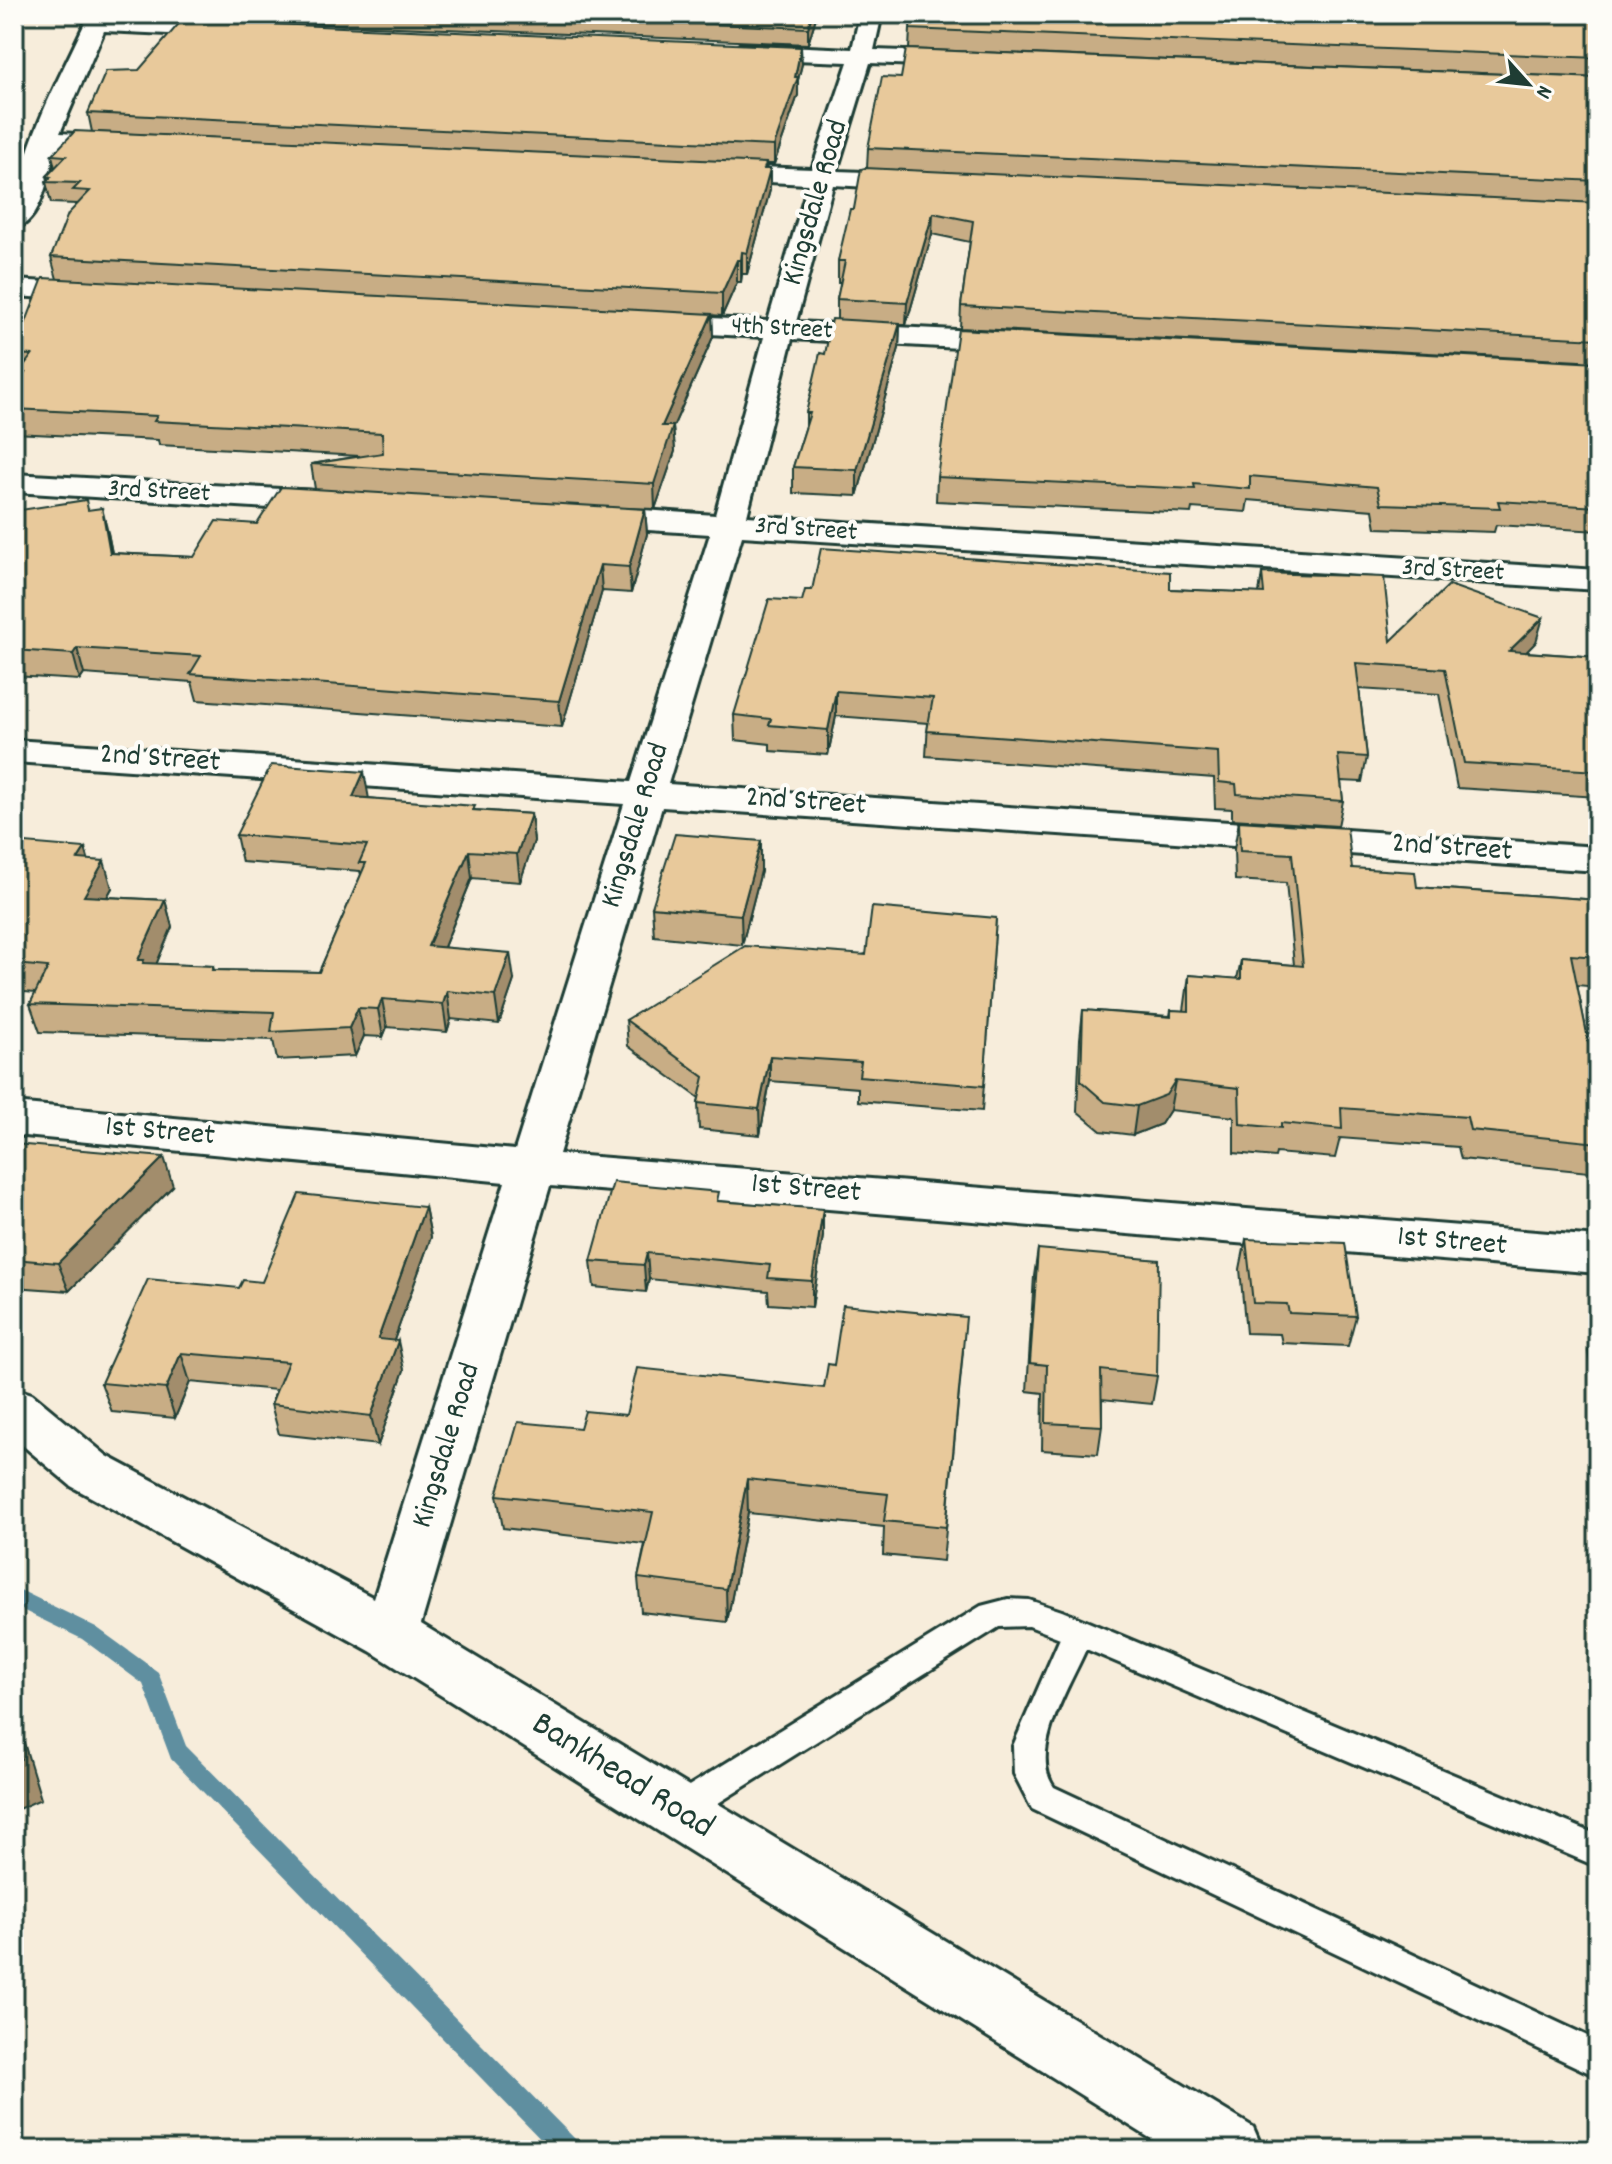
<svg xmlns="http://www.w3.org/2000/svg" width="1612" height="2164" viewBox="0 0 1612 2164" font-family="Dekko,sans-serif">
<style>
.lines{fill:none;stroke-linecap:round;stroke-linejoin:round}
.stream{fill:#5e8fa0;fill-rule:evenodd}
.lane-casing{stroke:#1f3d34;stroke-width:6}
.street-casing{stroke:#1f3d34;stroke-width:6}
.lane{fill:#fdfcf7;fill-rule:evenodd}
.street{fill:#fdfcf7;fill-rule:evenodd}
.wall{fill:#c8ad85;stroke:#1f3d34;stroke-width:2}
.shaded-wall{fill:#a28d6c;stroke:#1f3d34;stroke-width:2}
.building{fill:#e8c99b;stroke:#1f3d34;stroke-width:2}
.labels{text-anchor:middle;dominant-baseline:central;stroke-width:8;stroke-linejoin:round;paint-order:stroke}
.far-street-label{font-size:26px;fill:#1f3d34;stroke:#fdfcf7}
.street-label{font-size:30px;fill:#1f3d34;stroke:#fdfcf7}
.near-street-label{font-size:36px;fill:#1f3d34;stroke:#fdfcf7}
</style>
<rect width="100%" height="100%" fill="#f7eddb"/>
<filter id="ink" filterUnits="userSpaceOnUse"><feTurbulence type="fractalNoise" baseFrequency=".0125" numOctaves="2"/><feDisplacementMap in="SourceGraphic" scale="16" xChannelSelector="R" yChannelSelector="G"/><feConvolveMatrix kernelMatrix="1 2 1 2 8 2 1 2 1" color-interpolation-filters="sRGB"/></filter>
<g filter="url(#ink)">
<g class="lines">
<polygon class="stream" points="14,1587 96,1627 158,1672 186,1746 577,2141 580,2150 551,2150 171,1759 143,1684 82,1639 14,1606"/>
<defs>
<path id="lane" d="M 1008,1599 L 1029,1600 L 1062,1611 L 1598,1835 L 1598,1867 L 1086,1649 C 1070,1686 1028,1751 1054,1787 L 1598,2041 L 1598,2077 L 1032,1809 L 1014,1774 L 1013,1746 L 1060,1638 L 1029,1626 L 999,1627 L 688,1822 L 677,1826 L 666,1822 L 661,1811 L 666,1800 L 981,1606 Z"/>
<g id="street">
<path d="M 89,14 L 111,14 L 109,18 L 233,23 L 244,30 L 233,37 L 104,31 L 60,133 L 125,137 L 134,139 L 137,144 L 134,149 L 125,151 L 56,148 C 48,173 43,222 14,229 C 14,155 59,81 89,14 Z"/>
<polygon points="860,14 882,14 874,50 964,53 975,60 964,67 870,63 837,171 920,174 929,177 933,182 929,187 920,190 833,185 796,322 1016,333 1026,336 1030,342 1026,348 1016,351 792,339 747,516 1598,570 1598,590 742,536 668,784 1598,847 1598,871 662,807 559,1154 1598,1237 1598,1273 550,1186 421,1624 1253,2127 1263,2150 1169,2150 370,1651 71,1486 14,1438 14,1388 32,1394 107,1456 374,1598 505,1182 14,1135 14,1103 515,1150 624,804 14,762 14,740 631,782 710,534 586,526 575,523 570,516 575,509 586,506 715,515 764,337 654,331 644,329 640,323 644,317 654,315 768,321 808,184 709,179 700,177 697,172 700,167 709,165 812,169 848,62 741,58 730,51 741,44 852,49"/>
<polygon points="14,280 98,285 108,287 112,293 108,299 98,301 14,296"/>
<polygon points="14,474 334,492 345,495 350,502 345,509 334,512 14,492"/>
</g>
</defs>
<use href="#lane" class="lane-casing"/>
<use href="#street" class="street-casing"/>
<use href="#lane" class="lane"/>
<use href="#street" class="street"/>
</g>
<g class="wall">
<polygon points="200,14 817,14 808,44 200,19"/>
<polygon points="1598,14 1598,78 909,49 910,29"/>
<polygon points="802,64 798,80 798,95 774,164 766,164 770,190 747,274 742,274 741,282 737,282 722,316 712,315 713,337 673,427 675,451 655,509 625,508 645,509 647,534 631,593 602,591 562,727 197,700 192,682 84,674 80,680 14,676 14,511 89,510 108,533 112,553 194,557 257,524 315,489 311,464 360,456 159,445 158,440 14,433 14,387 20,379 14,353 57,279 51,257 77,204 51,203 46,182 48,180 47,176 55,168 52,155 431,148 92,132 88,113"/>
<polygon points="1598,78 1598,362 960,328 961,306 970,242 932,234 906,325 900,325 899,348 857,496 793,493 793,467 806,426 806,413 837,320 837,299 841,283 838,283 838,261 867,168 868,148"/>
<polygon points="1598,363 1598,531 1496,525 1494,532 1376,528 1373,510 1248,500 1246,512 1192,508 1191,513 936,501 937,477"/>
<polygon points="1262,573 1391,641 1536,642 1526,652 1598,657 1598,797 1457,788 1439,694 1359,689 1367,757 1362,782 1341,781 1343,801 1338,826 1232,819 1232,809 1215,808 1214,778 926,756 928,723 836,716 828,755 770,751 770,744 735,740 734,715 802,601 1170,589 1259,593"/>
<polygon points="369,798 476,810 531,814 534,841 520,882 472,878 444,947 514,980 499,1024 451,1019 447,1032 387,1027 383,1037 364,1036 355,1056 277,1060 273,1040 40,1032 30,1004 36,993 14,991 14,842 88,860 112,888 107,897 165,900 172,927 156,964 213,966 214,970 319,972 361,875 360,871 242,862 236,835"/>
<polygon points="1239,821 1352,868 1417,887 1598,900 1598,987 1577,985 1589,1044 1598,1047 1598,1173 1461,1159 1458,1147 1340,1138 1335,1158 1276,1153 1275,1157 1234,1153 1234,1117 1170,1110 1161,1124 1133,1135 1101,1131 1077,1111 1080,1039 1083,1010 1170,1016 1171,1010 1184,1011 1189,975 1237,979 1241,960 1294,965 1286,883 1235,880 1234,849"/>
<polygon points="761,841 761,871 742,945 654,936 652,907"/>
<polygon points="996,918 982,1111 858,1101 858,1088 770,1081 760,1135 699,1129 698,1103 699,1098 628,1046 626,1020"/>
<polygon points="14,1144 173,1186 69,1291 14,1287"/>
<polygon points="719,1201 823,1236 812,1307 769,1304 768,1291 649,1279 646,1292 594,1287 591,1261"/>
<polygon points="425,1207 431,1237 394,1340 404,1370 378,1445 279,1434 271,1404 277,1390 190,1382 175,1418 112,1412 101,1383 239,1288 262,1282"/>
<polygon points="1246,1239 1356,1316 1348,1346 1282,1343 1280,1334 1246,1333 1240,1269"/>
<polygon points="1038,1249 1157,1376 1152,1404 1102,1399 1102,1426 1098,1454 1042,1450 1043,1393 1027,1391 1034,1276"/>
<polygon points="1598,1326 1598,1403 1588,1351"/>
<polygon points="963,1351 943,1561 883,1555 884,1527 748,1513 727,1622 641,1612 638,1578 645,1544 503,1528 497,1495 580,1428 626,1415 824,1388 834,1365"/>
</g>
<g class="shaded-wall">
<polygon points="812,14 817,14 808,44 808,28"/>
<polygon points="801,47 802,64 798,80 798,95 774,164 774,146 795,77"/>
<polygon points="766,163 767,181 770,169 770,190 747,274 747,253"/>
<polygon points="933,213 932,234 906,325 907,303"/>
<polygon points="742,252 742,274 741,282 741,260"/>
<polygon points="737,260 737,282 722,316 722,293"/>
<polygon points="712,314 713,337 673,427 675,451 655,509 654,484 662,426"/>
<polygon points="900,323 899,348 857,496 857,470"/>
<polygon points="102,508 108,533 117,579 110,553"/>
<polygon points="645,509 647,534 631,593 629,567"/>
<polygon points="600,565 602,591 562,727 559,701"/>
<polygon points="1543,618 1536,642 1503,676 1509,651"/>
<polygon points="77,648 84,674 80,680 73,654"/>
<polygon points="836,691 836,716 828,755 828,730"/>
<polygon points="364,772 369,799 353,797"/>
<polygon points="531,814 534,841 520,882 517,854"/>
<polygon points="761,841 761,871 742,945 741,915"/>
<polygon points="85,848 93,875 78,859"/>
<polygon points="469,851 472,878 433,974 428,946"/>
<polygon points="104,861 112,888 92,924 84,896"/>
<polygon points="165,900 172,927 150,979 138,960"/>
<polygon points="510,953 514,980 499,1024 495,996"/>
<polygon points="447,991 451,1019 447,1032 443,1004"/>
<polygon points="382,999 387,1027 383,1037 378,1009"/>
<polygon points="358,1008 364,1036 355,1056 349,1028"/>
<polygon points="770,1056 770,1081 760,1135 759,1109"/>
<polygon points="1175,1081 1170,1110 1161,1124 1133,1135 1137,1106"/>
<polygon points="164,1157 173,1186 69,1291 58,1263"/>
<polygon points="425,1207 431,1237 384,1368 378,1339"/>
<polygon points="823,1209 823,1236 812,1307 812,1281"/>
<polygon points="647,1253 649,1279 646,1292 644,1265"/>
<polygon points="398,1341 404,1370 378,1445 371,1416"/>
<polygon points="181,1353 190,1382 175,1418 166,1389"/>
<polygon points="747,1479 748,1513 727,1622 726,1589"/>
<polygon points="14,1720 22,1736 41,1799 14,1811"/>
<polygon points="14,1893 21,1918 14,1921"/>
</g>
<g class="building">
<polygon points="468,14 812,14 808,28"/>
<polygon points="911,14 1598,14 1598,58 910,29"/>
<polygon points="182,20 801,47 795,77 798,77 774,146 88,113 106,71 139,70"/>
<polygon points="906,49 1598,78 1598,181 868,148 882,77 901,78"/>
<polygon points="75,131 766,163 764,169 770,169 747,253 742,252 741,260 737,260 722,293 51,257 68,214 90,191 73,190 80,183 46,182 51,177 47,176 66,156 52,155"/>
<polygon points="865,168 1598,203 1598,339 961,306 973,221 933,213 907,303 837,299 845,261 838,261 850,209 854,209 861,169"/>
<polygon points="43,278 712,314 662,426 673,426 654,484 311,464 383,453 382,433 154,421 157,416 14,409 14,387 25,373 19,372 32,355 14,354 14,353"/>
<polygon points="832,319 900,323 857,470 793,467 810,413 806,413 820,353 825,354"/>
<polygon points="958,329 1598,363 1598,507 1498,501 1500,508 1381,504 1377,487 1250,476 1250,489 1194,484 1195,489 937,477"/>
<polygon points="281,487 645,509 629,567 600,565 559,701 190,674 201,656 77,648 73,654 14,650 14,511 86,500 88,510 102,508 110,553 194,557 216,521 257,524"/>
<polygon points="821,548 1170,572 1170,589 1264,593 1262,573 1384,577 1391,641 1449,585 1543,618 1509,651 1598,657 1598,771 1464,763 1445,669 1356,663 1367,757 1338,755 1343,801 1237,794 1236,784 1219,782 1218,752 927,731 933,698 836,691 828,730 769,725 771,719 734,715 769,599 802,601 805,590 812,590"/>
<polygon points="271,765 364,772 353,797 475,806 473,810 531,814 517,854 469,851 428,946 510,953 495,996 447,991 443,1004 382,999 378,1009 358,1008 349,1028 271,1032 274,1012 30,1004 48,967 14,964 14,842 85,848 78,859 104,861 84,896 165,900 138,960 144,960 143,963 213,966 212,970 319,972 366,863 359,863 367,845 236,835"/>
<polygon points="1239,821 1347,828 1352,868 1415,872 1417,887 1598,900 1598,957 1571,955 1589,1044 1598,1047 1598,1143 1470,1130 1467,1117 1341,1108 1342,1129 1281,1123 1281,1128 1240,1124 1239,1088 1175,1081 1166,1095 1137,1106 1105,1102 1081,1081 1083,1010 1171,1017 1171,1010 1189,1011 1189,975 1241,979 1241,960 1303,966 1292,854 1240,851"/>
<polygon points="675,834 761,841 741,915 652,907"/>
<polygon points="872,907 996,918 984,1086 859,1076 861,1062 770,1056 759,1109 698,1103 704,1077 626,1020 745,946 866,955"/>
<polygon points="14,1144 164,1157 58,1263 14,1259 14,1213 19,1204 14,1199"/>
<polygon points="613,1182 719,1192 717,1201 823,1209 812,1281 768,1278 770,1265 647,1253 644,1265 591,1261"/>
<polygon points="299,1194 425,1207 378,1339 398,1341 371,1416 271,1404 288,1362 181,1353 166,1389 101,1383 148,1279 239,1288 243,1280 262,1282"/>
<polygon points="1246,1239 1345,1243 1356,1316 1289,1313 1287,1304 1253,1303"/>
<polygon points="1038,1249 1159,1260 1157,1376 1101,1370 1102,1426 1046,1423 1047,1365 1030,1363"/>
<polygon points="843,1305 966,1317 946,1527 884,1521 888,1494 747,1479 726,1589 638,1578 653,1512 497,1495 518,1422 580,1428 585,1411 626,1415 637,1368 824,1388 828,1364 834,1365"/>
<polygon points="14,1735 21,1759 14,1762"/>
</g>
</g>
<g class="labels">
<g class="far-street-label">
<text transform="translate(782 329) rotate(3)">4th Street</text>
<text transform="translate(159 492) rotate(3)">3rd Street</text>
<text transform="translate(806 530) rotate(4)">3rd Street</text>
<text transform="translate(1453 571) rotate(3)">3rd Street</text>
</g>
<g class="street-label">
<text transform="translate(817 203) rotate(-74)">Kingsdale Road</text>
<text transform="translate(160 760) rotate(4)">2nd Street</text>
<text transform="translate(806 803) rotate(4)">2nd Street</text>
<text transform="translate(637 826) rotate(-73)">Kingsdale Road</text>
<text transform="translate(1452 849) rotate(4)">2nd Street</text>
<text transform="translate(160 1133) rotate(5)">1st Street</text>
<text transform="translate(806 1190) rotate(5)">1st Street</text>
<text transform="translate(1452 1243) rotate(5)">1st Street</text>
<text transform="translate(448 1446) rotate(-73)">Kingsdale Road</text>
</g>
<g class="near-street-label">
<text transform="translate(622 1777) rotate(32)">Bankhead Road</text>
</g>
</g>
<rect width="1612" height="2164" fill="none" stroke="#fdfcf7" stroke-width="48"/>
<rect x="24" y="24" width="1564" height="2116" fill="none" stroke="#1f3d34" stroke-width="3" filter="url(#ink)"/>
<g transform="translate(1528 84) rotate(117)" stroke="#fdfcf7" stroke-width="6" paint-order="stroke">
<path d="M0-6L14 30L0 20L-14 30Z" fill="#1f3d34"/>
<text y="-12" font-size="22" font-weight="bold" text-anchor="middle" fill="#1f3d34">N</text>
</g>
</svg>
